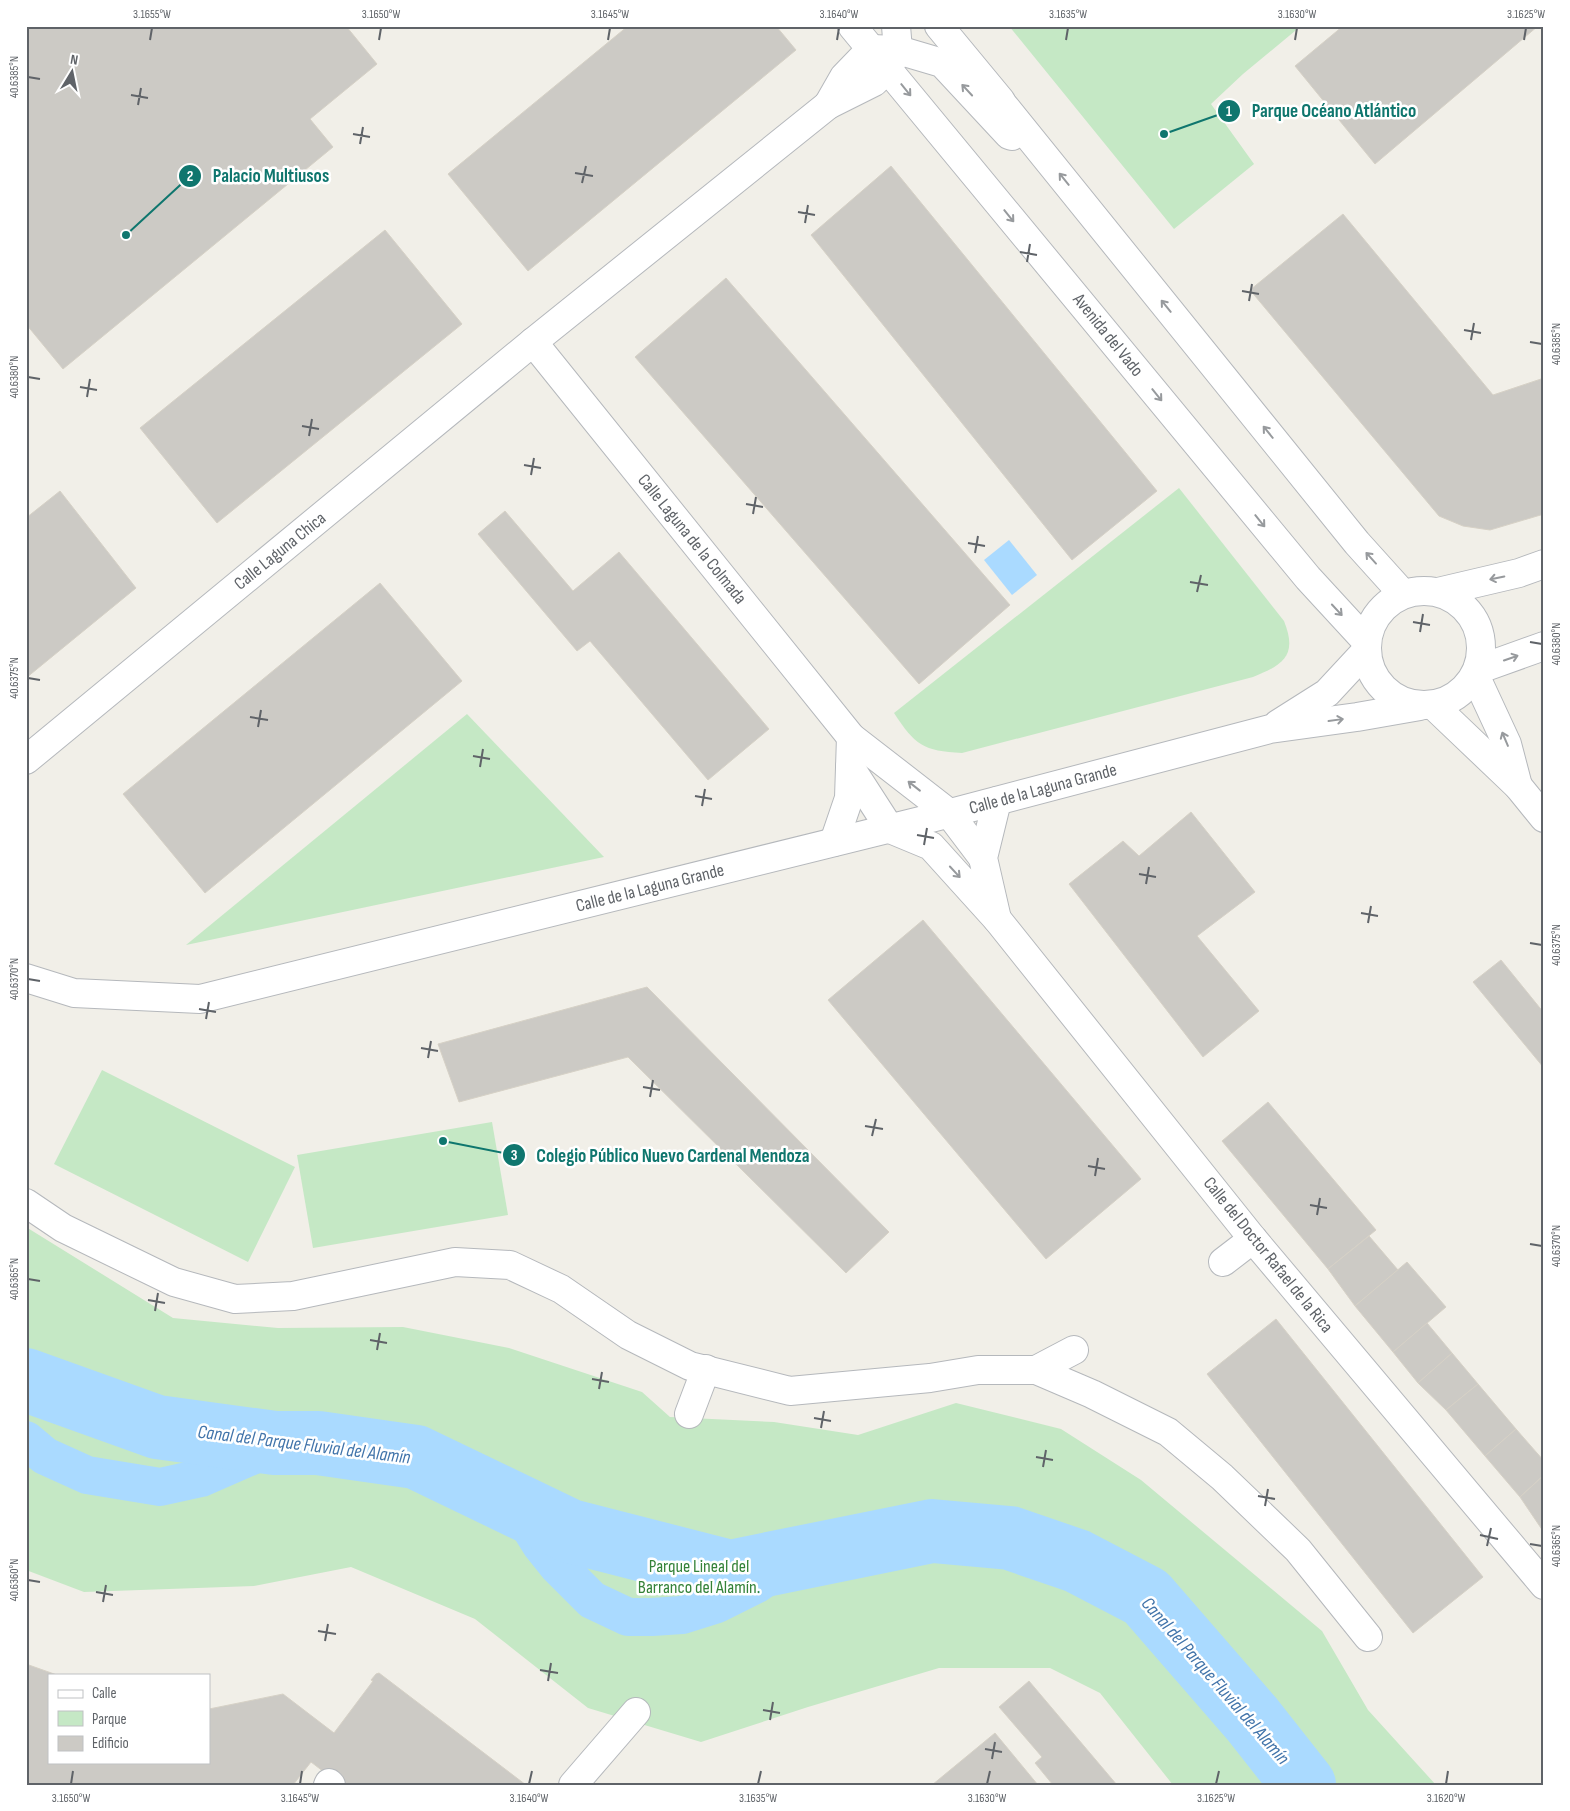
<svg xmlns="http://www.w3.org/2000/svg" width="1570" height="1811" viewBox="0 0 1570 1811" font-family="'Sofia Sans Condensed',sans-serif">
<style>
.green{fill:#c5e8c5}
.water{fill:#aadaff}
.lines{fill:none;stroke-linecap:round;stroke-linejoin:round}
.canal{stroke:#aadaff;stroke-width:38}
.river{stroke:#aadaff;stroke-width:64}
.building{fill:#cccac5;stroke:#d6d1c6}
.minor-casing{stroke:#b5b8bc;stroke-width:30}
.minor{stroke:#fff;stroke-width:28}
.oneway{stroke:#979a9d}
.ticks{fill:none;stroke:#5f6368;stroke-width:2}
.labels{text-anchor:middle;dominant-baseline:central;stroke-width:5;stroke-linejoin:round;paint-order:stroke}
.street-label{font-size:18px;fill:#5f6368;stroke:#fff}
.park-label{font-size:18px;fill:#348238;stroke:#fff}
.water-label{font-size:19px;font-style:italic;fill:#4174aa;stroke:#fff}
.leader{fill:none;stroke:#0f766e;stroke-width:2}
.callout-dot{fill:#0f766e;stroke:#fff;stroke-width:2}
.mark-label{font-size:15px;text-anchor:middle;font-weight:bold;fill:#fff}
.callout-label{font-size:19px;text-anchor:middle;font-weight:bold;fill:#0f766e;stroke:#fff;stroke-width:5;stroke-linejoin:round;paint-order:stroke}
.neatline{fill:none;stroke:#5f6368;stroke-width:2}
.ticks-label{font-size:12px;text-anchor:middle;fill:#5f6368}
</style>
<rect width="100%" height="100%" fill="#f1efe8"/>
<g class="green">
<polygon points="1009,26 1301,26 1243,74 1211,104 1254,164 1174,229"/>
<path d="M 1179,488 L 1284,621 C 1298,656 1283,665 1253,677 L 962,753 C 923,751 915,745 894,713 Z"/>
<polygon points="467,714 604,857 186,945"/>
<polygon points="102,1070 295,1167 248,1262 54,1164"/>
<polygon points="492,1122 508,1215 313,1248 297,1155"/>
<polygon points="26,1227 173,1318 278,1328 403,1327 509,1348 642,1392 670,1417 774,1422 858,1435 956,1403 1061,1429 1141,1480 1322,1631 1368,1710 1436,1785 1173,1785 1100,1693 1050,1668 939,1668 808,1707 701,1742 588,1708 475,1619 351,1567 254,1586 84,1592 26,1570"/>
</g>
<polygon class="water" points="1009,540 1037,575 1012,595 984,560"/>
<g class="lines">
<g class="canal">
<polyline points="26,1440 45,1456 87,1475 160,1487 201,1478 254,1455 275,1443"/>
<polyline points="516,1505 541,1545 557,1565 592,1600 628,1617 652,1617 682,1615 717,1604 757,1584 791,1560"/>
</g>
<polyline class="river" points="26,1380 157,1427 275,1443 318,1443 416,1457 570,1531 730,1572 932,1531 1010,1538 1077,1561 1146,1597 1252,1719 1304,1785"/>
</g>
<g class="building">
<polygon points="26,26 346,26 377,64 310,119 333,147 63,369 26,324"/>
<polygon points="628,26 776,26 796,50 528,271 448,174"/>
<polygon points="1343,26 1538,26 1375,164 1295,66"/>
<polygon points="891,166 1157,491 1072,560 811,235"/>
<polygon points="1343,214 1493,395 1544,378 1544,514 1490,530 1463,526 1439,516 1250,290"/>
<polygon points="385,230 462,324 217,523 140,428"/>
<polygon points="726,278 1010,605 919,684 635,357"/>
<polygon points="60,491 136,588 26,678 26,518"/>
<polygon points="505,511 573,591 619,552 769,729 708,780 590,641 577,651 478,534"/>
<polygon points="380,583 462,681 205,893 123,794"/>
<polygon points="1191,812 1255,892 1197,936 1259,1011 1203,1057 1069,884 1123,841 1139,856"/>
<polygon points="923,920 1141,1179 1046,1259 828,1000"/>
<polygon points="1501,960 1544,1013 1544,1068 1473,982"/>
<polygon points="647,987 889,1232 846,1273 628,1057 459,1102 438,1044"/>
<polygon points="1268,1102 1376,1230 1328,1269 1222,1141"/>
<polygon points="1369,1236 1398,1270 1355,1306 1328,1269"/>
<polygon points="1407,1262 1446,1307 1393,1352 1355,1306"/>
<polygon points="1276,1319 1483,1577 1413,1633 1207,1374"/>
<polygon points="1427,1323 1452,1353 1418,1383 1393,1352"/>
<polygon points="1452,1353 1478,1384 1446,1410 1418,1383"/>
<polygon points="1478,1384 1516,1429 1485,1456 1446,1410"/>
<polygon points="1516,1429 1544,1461 1544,1475 1520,1497 1485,1456"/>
<polygon points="1544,1475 1544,1530 1543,1531 1520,1497"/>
<polygon points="26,1664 57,1675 49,1675 49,1762 209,1762 209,1709 283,1694 334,1733 373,1681 371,1680 376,1674 379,1673 526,1785 341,1785 311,1762 293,1785 26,1785"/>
<polygon points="1029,1681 1117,1785 1053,1785 1035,1763 1042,1757 999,1707"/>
<polygon points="995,1733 1038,1785 932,1785"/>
</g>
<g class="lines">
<defs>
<g id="minor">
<polyline points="852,26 1308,578 1366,641"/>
<polyline points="939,26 1001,101"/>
<polyline points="828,105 844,77 871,49 898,50 942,63 1009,135 1012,136"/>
<polyline points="1005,107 1357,543 1403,594"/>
<polyline points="533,342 851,737"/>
<circle cx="1424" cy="648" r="57"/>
<polyline points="1438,592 1519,573 1544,564"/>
<polyline points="1477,670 1544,646"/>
<polyline points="1475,675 1507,744 1518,786"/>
<polyline points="1433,705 1518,786 1544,818"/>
<polyline points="1278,724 1327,693 1366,651"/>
<polyline points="26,760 533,342 828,105 874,82 888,68 898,50 896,26"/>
<polyline points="850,767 890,829 931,846 997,919 983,858 997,801"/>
<polyline points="834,842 849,798 851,737 949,813 983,858"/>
<polyline points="997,919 1253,1239 1544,1585"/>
<polyline points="26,978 74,993 200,999 920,821 1270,729 1357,717 1420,706"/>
<polyline points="26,1203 63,1228 174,1282 235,1299 293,1296 455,1262 510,1265 561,1289 628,1335 690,1366 790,1391 930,1378 978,1370 1036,1370 1074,1350"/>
<polyline points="1223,1262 1253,1239"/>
<polyline points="1036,1370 1092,1394 1168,1432 1222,1477 1298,1550 1368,1637"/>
<polyline points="689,1414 706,1369"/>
<polyline points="328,1785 329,1783 331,1785"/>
<polyline points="573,1785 636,1712"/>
</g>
</defs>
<use href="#minor" class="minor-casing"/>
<use href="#minor" class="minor"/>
</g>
<defs><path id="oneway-shaft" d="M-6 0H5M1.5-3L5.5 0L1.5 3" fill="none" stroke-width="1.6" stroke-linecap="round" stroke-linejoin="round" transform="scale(1.25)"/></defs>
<g class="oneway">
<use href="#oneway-shaft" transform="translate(906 90) rotate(51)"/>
<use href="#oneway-shaft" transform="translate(967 90) rotate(-133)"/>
<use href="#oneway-shaft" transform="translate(1064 179) rotate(-129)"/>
<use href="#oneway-shaft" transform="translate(1009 216) rotate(51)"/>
<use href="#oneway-shaft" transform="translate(1166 306) rotate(-129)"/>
<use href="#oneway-shaft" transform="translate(1157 395) rotate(51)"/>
<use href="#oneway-shaft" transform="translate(1268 432) rotate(-129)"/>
<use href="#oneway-shaft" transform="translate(1260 521) rotate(51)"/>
<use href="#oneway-shaft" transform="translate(1371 558) rotate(-132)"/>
<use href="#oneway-shaft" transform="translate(1497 578) rotate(168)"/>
<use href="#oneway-shaft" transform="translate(1337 610) rotate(47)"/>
<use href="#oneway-shaft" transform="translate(1511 658) rotate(-19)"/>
<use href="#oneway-shaft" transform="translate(1336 720) rotate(-8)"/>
<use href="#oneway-shaft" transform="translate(1505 739) rotate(-113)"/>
<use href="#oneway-shaft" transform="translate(914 786) rotate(-142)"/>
<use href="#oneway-shaft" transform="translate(955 872) rotate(47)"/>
</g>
<path class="ticks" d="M 150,40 L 152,28M 379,40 L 381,28M 608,40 L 610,28M 837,40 L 839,28M 1066,40 L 1068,28M 1295,40 L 1297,28M 1524,40 L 1526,28M 28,77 L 40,79M 131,95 L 148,98M 138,105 L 141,88M 353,134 L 370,137M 360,144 L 363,127M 575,173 L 593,176M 582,183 L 586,166M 798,212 L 815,215M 805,223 L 808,205M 1020,252 L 1037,255M 1027,262 L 1030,244M 1242,291 L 1259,294M 1249,301 L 1252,284M 1464,330 L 1481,333M 1471,340 L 1474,323M 1530,342 L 1542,344M 28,377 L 40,379M 80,387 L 97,390M 87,397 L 90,379M 302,426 L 319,429M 309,436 L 312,419M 524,465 L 541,468M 531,475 L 534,458M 746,504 L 763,507M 753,514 L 756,497M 968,543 L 985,546M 975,553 L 978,536M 1190,582 L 1208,585M 1197,592 L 1201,575M 1413,622 L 1430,625M 1420,632 L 1423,614M 1530,642 L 1542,644M 28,678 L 40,680M 250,717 L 268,720M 258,727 L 261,710M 473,756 L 490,759M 480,767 L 483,749M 695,796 L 712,799M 702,806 L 705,789M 917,835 L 934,838M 924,845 L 927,828M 1139,874 L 1156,877M 1146,884 L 1149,867M 1361,913 L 1378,916M 1368,923 L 1371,906M 1530,943 L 1542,945M 28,979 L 40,981M 199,1009 L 216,1012M 206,1019 L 209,1002M 421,1048 L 438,1051M 428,1058 L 431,1041M 643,1087 L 660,1090M 650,1097 L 653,1080M 865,1126 L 883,1129M 872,1136 L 876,1119M 1088,1166 L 1105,1169M 1095,1176 L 1098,1158M 1310,1205 L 1327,1208M 1317,1215 L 1320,1198M 1530,1244 L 1542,1246M 28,1279 L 40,1281M 148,1300 L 165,1303M 155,1311 L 158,1293M 370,1340 L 387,1343M 377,1350 L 380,1333M 592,1379 L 609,1382M 599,1389 L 602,1372M 814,1418 L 831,1421M 821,1428 L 824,1411M 1036,1457 L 1053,1460M 1043,1467 L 1046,1450M 1258,1496 L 1275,1499M 1265,1506 L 1268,1489M 1480,1535 L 1498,1539M 1530,1544 L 1542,1546M 1487,1546 L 1491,1528M 28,1580 L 40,1582M 96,1592 L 113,1595M 103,1602 L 106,1585M 318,1631 L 336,1634M 325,1641 L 328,1624M 540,1670 L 558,1673M 548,1681 L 551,1663M 763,1710 L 780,1713M 770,1720 L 773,1702M 985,1749 L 1002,1752M 992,1759 L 995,1742M 71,1784 L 73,1771M 300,1784 L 302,1771M 529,1784 L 532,1771M 758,1784 L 761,1771M 987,1784 L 990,1771M 1216,1784 L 1219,1771M 1446,1784 L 1448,1771"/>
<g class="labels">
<g class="street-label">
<text transform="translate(1108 335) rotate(51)">Avenida del Vado</text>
<text transform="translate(692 539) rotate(51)">Calle Laguna de la Colmada</text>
<text transform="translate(280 551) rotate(-39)">Calle Laguna Chica</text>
<text transform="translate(1043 789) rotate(-15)">Calle de la Laguna Grande</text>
<text transform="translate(650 888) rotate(-14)">Calle de la Laguna Grande</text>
<text transform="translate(1268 1255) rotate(51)">Calle del Doctor Rafael de la Rica</text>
</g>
<g class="park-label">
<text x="699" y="1566">Parque Lineal del<tspan x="699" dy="21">Barranco del Alamín.</tspan></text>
</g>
<g class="water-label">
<text transform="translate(304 1445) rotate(7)">Canal del Parque Fluvial del Alamín</text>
<text transform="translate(1215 1681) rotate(49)">Canal del Parque Fluvial del Alamín</text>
</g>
</g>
<path class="leader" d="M1164 134L1229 111M126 235L190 176M443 1141L514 1155"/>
<g class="callout-dot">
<circle cx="1164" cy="134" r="5"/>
<circle cx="126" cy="235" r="5"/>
<circle cx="443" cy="1141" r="5"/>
<circle cx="1229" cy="111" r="12"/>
<circle cx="190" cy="176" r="12"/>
<circle cx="514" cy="1155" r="12"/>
</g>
<g class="mark-label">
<text x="1229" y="116">1</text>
<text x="190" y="181">2</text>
<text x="514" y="1160">3</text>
</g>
<g class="callout-label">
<text x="1334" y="117">Parque Océano Atlántico</text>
<text x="271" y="182">Palacio Multiusos</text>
<text x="673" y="1162">Colegio Público Nuevo Cardenal Mendoza</text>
</g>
<rect width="1570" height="1811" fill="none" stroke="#ffffff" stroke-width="55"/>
<rect x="48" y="1674" width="162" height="90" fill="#ffffff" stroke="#bfc1c3"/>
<rect x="58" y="1690" width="25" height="8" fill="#ffffff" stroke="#bfc1c3"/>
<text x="92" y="1698" font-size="15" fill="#5f6368">Calle</text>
<rect x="58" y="1711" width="25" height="15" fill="#c5e8c5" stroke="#bfc1c3"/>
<text x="92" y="1724" font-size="15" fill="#5f6368">Parque</text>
<rect x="58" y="1736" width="25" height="15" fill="#cccac5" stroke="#bfc1c3"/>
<text x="92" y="1748" font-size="15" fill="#5f6368">Edificio</text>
<g transform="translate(72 72) rotate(10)" stroke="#ffffff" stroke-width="4" paint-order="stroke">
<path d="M0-4L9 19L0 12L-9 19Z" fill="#5f6368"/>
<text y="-8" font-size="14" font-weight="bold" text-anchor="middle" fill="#5f6368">N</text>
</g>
<rect x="28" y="28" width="1514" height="1756" class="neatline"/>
<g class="ticks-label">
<text x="152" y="18">3.1655°W</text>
<text x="381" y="18">3.1650°W</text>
<text x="610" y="18">3.1645°W</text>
<text x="839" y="18">3.1640°W</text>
<text x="1068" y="18">3.1635°W</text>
<text x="1297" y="18">3.1630°W</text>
<text x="1526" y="18">3.1625°W</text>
<text transform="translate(14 77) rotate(-90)" y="4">40.6385°N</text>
<text transform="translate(1556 344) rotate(-90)" y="4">40.6385°N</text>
<text transform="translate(14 377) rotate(-90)" y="4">40.6380°N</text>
<text transform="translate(1556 644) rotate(-90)" y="4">40.6380°N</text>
<text transform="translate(14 678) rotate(-90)" y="4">40.6375°N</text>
<text transform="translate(1556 945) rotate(-90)" y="4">40.6375°N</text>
<text transform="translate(14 979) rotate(-90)" y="4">40.6370°N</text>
<text transform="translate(1556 1246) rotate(-90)" y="4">40.6370°N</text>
<text transform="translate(14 1279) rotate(-90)" y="4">40.6365°N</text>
<text transform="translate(1556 1546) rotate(-90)" y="4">40.6365°N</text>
<text transform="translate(14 1580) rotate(-90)" y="4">40.6360°N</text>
<text x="71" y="1802">3.1650°W</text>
<text x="300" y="1802">3.1645°W</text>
<text x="529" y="1802">3.1640°W</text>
<text x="758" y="1802">3.1635°W</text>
<text x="987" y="1802">3.1630°W</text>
<text x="1216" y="1802">3.1625°W</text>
<text x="1446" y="1802">3.1620°W</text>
</g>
</svg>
